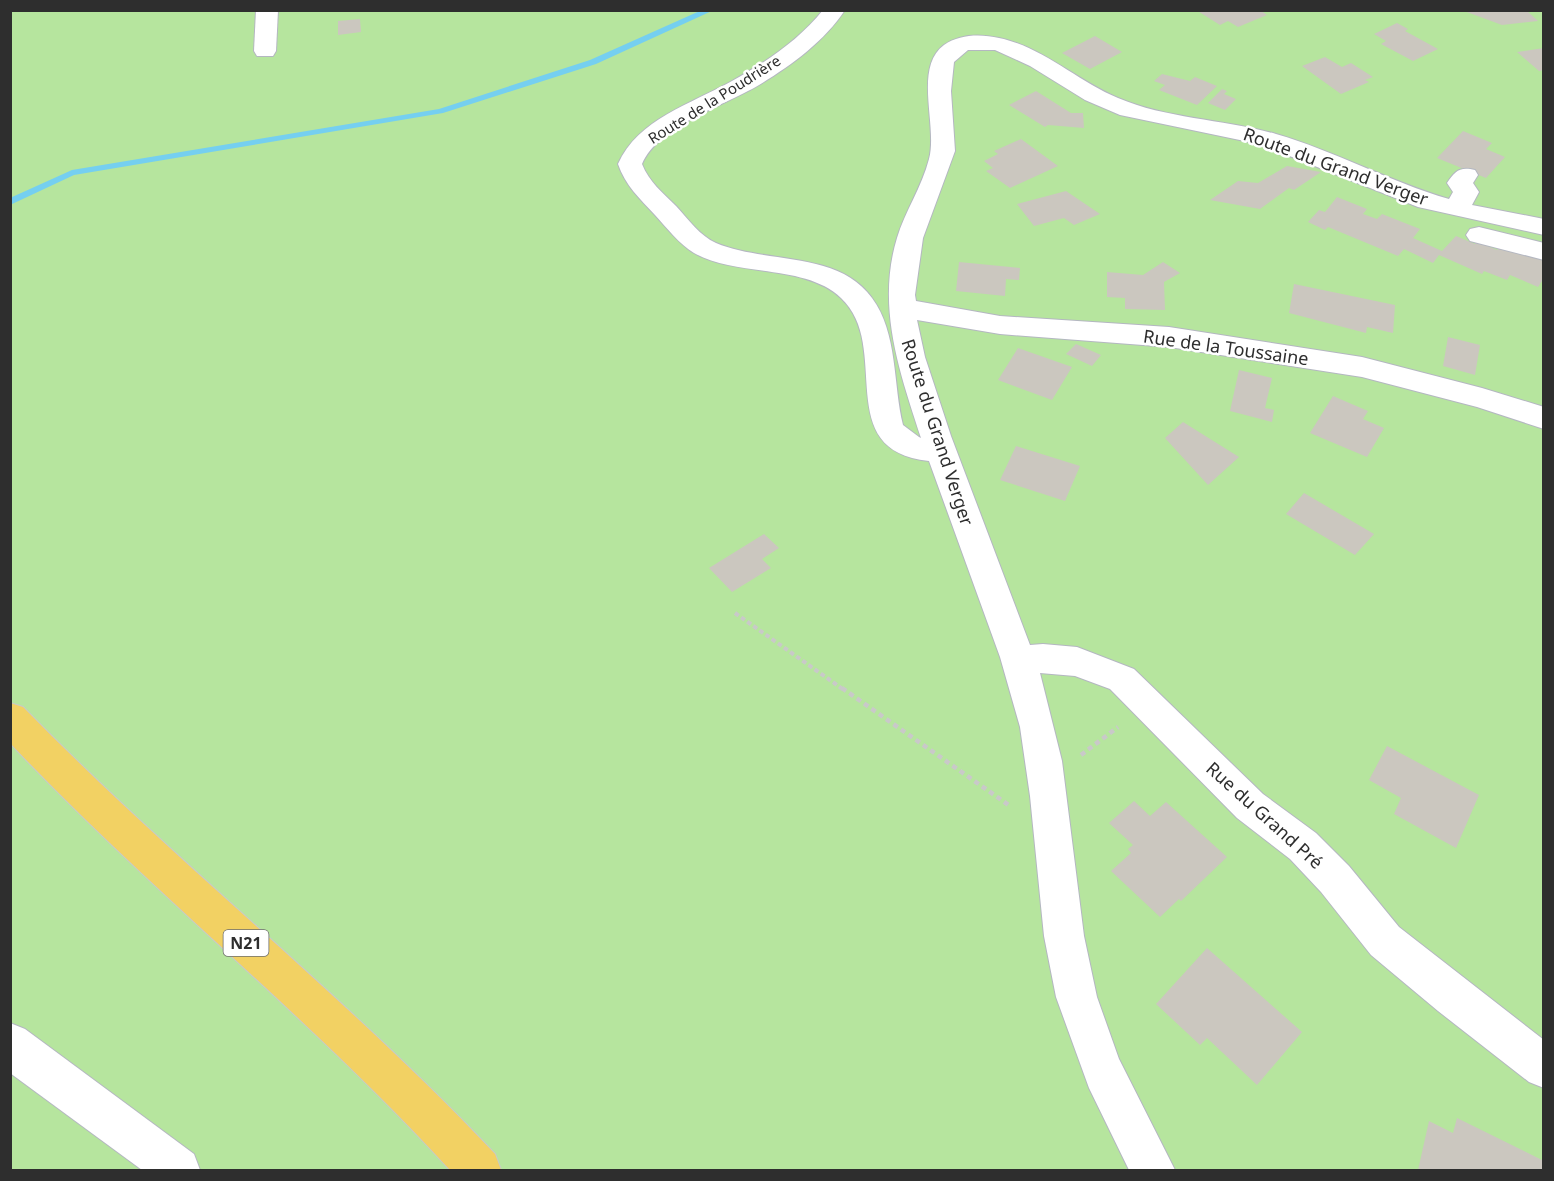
<svg xmlns="http://www.w3.org/2000/svg" width="1554" height="1181" viewBox="0 0 1554 1181" font-family="'Noto Sans',sans-serif">
<style>
.green{fill:#b6e59e}
.lines{fill:none;stroke-linecap:round;stroke-linejoin:round}
.stream{fill:#75cff0;fill-rule:evenodd}
.building{fill:#cbc7bf}
.minor-casing{stroke:#b4b7c1;stroke-width:2}
.major-casing{stroke:#c9c9c9;stroke-width:2}
.path-far1{stroke:#c9c9c9;stroke-width:4;stroke-dasharray:4.5 3;stroke-linecap:butt}
.path{stroke:#c9c9c9;stroke-width:4.5;stroke-dasharray:5 4;stroke-linecap:butt}
.minor{fill:#fff;fill-rule:evenodd}
.major{fill:#f2d163;fill-rule:evenodd}
.labels{text-anchor:middle;dominant-baseline:central;stroke-width:5;stroke-linejoin:round;paint-order:stroke}
.far-street-label{font-size:15px;fill:#2e2e2e;stroke:#fff}
.shield{fill:#fff;stroke:#6d6d6d;stroke-width:1.5}
.shield-label{font-size:16px;font-weight:bold;fill:#2e2e2e}
.street-label{font-size:18px;fill:#2e2e2e;stroke:#fff}
</style>
<rect width="100%" height="100%" fill="#efe9e1"/>
<rect class="green" x="11" y="11" width="1532" height="1159"/>
<g class="lines">
<polygon class="stream" points="702,10 714,10 596,64 443,113 74,175 10,205 10,198 72,170 439,109 590,60"/>
</g>
<g class="building">
<polygon points="1196,10 1260,10 1267,15 1238,27 1228,21 1220,25"/>
<polygon points="1526,10 1538,21 1502,25 1464,11"/>
<polygon points="360,19 361,32 338,35 338,21"/>
<polygon points="1397,23 1408,29 1405,31 1438,49 1413,61 1381,44 1386,41 1374,34"/>
<polygon points="1095,36 1122,52 1090,69 1062,53"/>
<polygon points="1544,48 1544,70 1539,71 1517,52"/>
<polygon points="1325,57 1342,67 1351,63 1373,77 1365,80 1369,82 1341,94 1302,66"/>
<polygon points="1162,74 1190,81 1195,77 1217,86 1197,105 1159,90 1165,85 1154,81"/>
<polygon points="1222,89 1227,91 1224,94 1236,99 1225,110 1208,103"/>
<polygon points="1036,91 1071,113 1083,113 1084,128 1048,125 1045,127 1009,105"/>
<polygon points="1463,131 1492,143 1486,149 1505,157 1486,178 1437,158"/>
<polygon points="1021,139 1058,166 1010,188 986,171 993,168 984,161 998,154 994,151"/>
<polygon points="1287,166 1321,172 1294,190 1289,188 1260,209 1210,200 1238,181 1258,183"/>
<polygon points="1066,191 1100,214 1074,225 1064,218 1034,226 1017,204"/>
<polygon points="1337,197 1367,209 1363,214 1377,219 1382,214 1420,229 1413,238 1442,251 1456,236 1475,244 1476,241 1497,250 1500,246 1544,260 1544,278 1538,287 1510,275 1507,280 1484,271 1482,274 1439,255 1433,263 1404,249 1398,256 1328,227 1325,230 1308,222 1319,210 1325,212"/>
<polygon points="959,262 1020,268 1019,280 1006,279 1005,296 956,291"/>
<polygon points="1163,262 1180,273 1164,282 1165,310 1125,309 1125,298 1107,297 1107,272 1143,275"/>
<polygon points="1294,284 1395,305 1393,333 1367,327 1366,333 1289,313"/>
<polygon points="1448,337 1480,345 1475,375 1443,366"/>
<polygon points="1076,344 1101,355 1092,366 1066,354"/>
<polygon points="1018,348 1072,367 1052,400 998,380"/>
<polygon points="1239,370 1272,378 1265,408 1274,410 1272,422 1230,411"/>
<polygon points="1333,396 1368,411 1363,419 1384,428 1367,457 1310,433"/>
<polygon points="1183,422 1239,457 1208,485 1165,438"/>
<polygon points="1016,446 1080,466 1065,501 1000,480"/>
<polygon points="1304,493 1374,534 1355,555 1286,514"/>
<polygon points="764,534 779,548 762,559 771,568 732,592 709,568"/>
<polygon points="1387,746 1479,795 1456,848 1394,814 1401,798 1369,780"/>
<polygon points="1134,801 1150,816 1166,802 1227,857 1181,901 1179,899 1160,917 1111,871 1131,853 1128,849 1133,845 1109,823"/>
<polygon points="1207,948 1302,1032 1257,1085 1207,1038 1200,1045 1156,1004"/>
<polygon points="1457,1118 1544,1161 1544,1170 1418,1170 1429,1121 1453,1133"/>
</g>
<g class="lines">
<defs>
<g id="minor">
<polygon points="256,10 278,10 276,51 273,56 257,56 254,51"/>
<path d="M 823,10 L 845,10 C 824,42 790,66 759,85 C 724,106 659,125 642,164 C 649,182 663,193 676,206 C 688,219 700,236 716,243 C 765,264 838,250 872,298 C 898,333 893,385 903,425 L 919,437 L 921,438 C 900,373 876,307 897,238 C 905,211 922,187 929,159 C 938,126 913,68 944,45 C 960,34 981,34 999,38 C 1043,47 1077,81 1118,98 C 1167,119 1224,119 1276,134 C 1335,151 1390,182 1449,199 L 1453,192 L 1447,183 C 1455,171 1460,166 1475,170 L 1478,175 L 1473,183 L 1479,192 L 1472,205 L 1544,219 L 1544,235 L 1418,207 L 1259,144 L 1120,115 L 1085,100 L 1030,66 L 995,50 L 968,50 L 954,62 L 951,91 L 955,151 L 923,238 L 915,295 L 916,301 L 1000,316 L 1169,327 L 1362,357 L 1482,388 L 1544,407 L 1544,429 L 1477,407 L 1362,377 L 1169,347 L 1000,334 L 917,320 L 925,357 L 951,436 L 1030,645 L 1043,644 L 1077,647 L 1134,669 L 1263,794 L 1316,833 L 1349,866 L 1399,927 L 1544,1040 L 1544,1088 L 1529,1082 L 1438,1011 L 1371,955 L 1321,892 L 1290,859 L 1237,818 L 1110,689 L 1075,676 L 1040,673 L 1062,761 L 1084,936 L 1097,997 L 1119,1059 L 1175,1170 L 1129,1170 L 1089,1088 L 1056,997 L 1044,936 L 1030,796 L 1020,727 L 1000,657 L 929,461 C 830,451 893,346 841,298 C 806,264 736,277 694,253 C 679,244 667,228 655,215 C 640,199 625,185 618,164 C 638,119 691,104 732,81 C 765,63 799,40 823,10 Z"/>
<polygon points="1479,227 1544,243 1544,260 1470,241 1466,235 1470,229"/>
<polygon points="10,1023 25,1029 194,1154 200,1170 142,1170 10,1073"/>
</g>
<path id="major" d="M 10,703 L 23,707 C 174,862 346,996 495,1154 L 501,1170 L 450,1170 C 312,1019 151,892 10,743 Z"/>
</defs>
<use href="#minor" class="minor-casing"/>
<use href="#major" class="major-casing"/>
<polyline class="path-far1" points="735,613 844,690"/>
<g class="path">
<polyline points="842,688 1010,806"/>
<polyline points="1081,755 1118,727"/>
</g>
<use href="#minor" class="minor"/>
<use href="#major" class="major"/>
</g>
<g class="labels">
<g class="far-street-label">
<text transform="translate(714 99) rotate(-32)">Route de la Poudrière</text>
</g>
<rect class="shield" x="223.5" y="930" width="45" height="26" rx="4.5"/>
<g class="shield-label">
<text x="246" y="943">N21</text>
</g>
<g class="street-label">
<text transform="translate(1336 166) rotate(20)">Route du Grand Verger</text>
<text transform="translate(1226 347) rotate(8)">Rue de la Toussaine</text>
<text transform="translate(938 432) rotate(72)">Route du Grand Verger</text>
<text transform="translate(1265 815) rotate(42)">Rue du Grand Pré</text>
</g>
</g>
<rect width="1554" height="1181" fill="none" stroke="#2e2e2e" stroke-width="24"/>
</svg>
